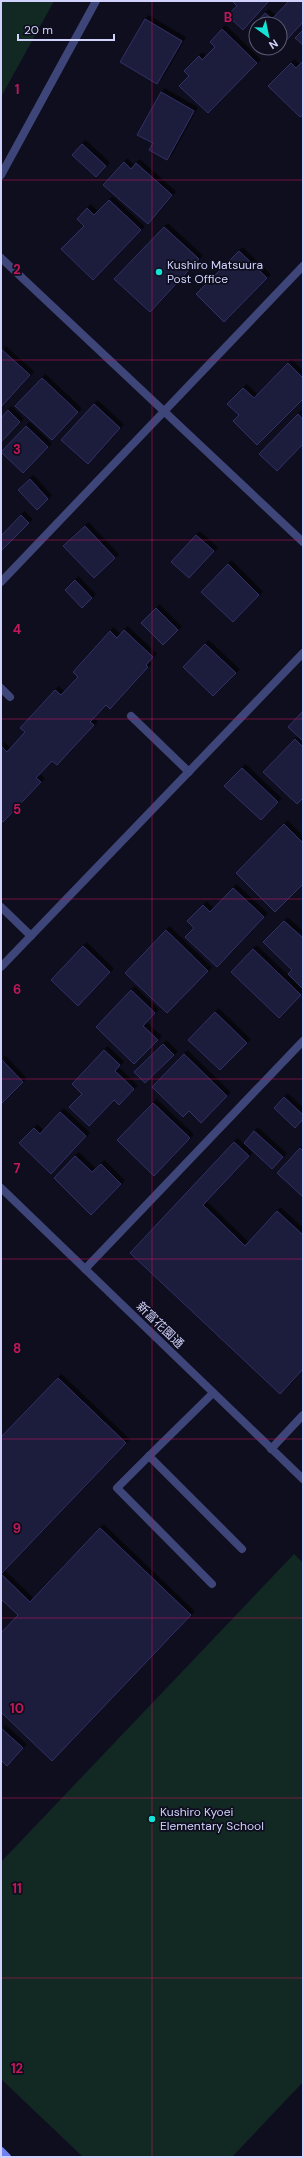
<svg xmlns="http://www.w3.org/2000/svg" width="304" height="2158" viewBox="0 0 304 2158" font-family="'DM Sans','Noto Sans JP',sans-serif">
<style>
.green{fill:#122823}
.building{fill:#1d1c3d;stroke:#323067;filter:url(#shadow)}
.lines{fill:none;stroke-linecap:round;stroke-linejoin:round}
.lane{stroke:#3e4579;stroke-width:8}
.street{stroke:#3e4579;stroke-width:8}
.secondary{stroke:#7082f2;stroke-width:8}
.grid{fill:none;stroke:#c2185b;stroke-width:1;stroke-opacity:0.55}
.poi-dot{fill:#15e2d4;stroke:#0e0e1e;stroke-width:1.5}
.labels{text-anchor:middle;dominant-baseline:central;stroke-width:3.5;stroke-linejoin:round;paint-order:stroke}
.poi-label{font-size:12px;fill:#d0d2fb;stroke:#0e0e1e;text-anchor:start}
.street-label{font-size:12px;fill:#d0d2fb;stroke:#0e0e1e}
.grid-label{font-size:13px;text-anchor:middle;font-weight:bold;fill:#c2185b;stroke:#0e0e1e;stroke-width:3.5;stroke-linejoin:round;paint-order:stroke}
</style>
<defs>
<filter id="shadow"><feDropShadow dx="3.5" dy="-3.5" stdDeviation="0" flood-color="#0009"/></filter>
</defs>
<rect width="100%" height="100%" fill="#0e0e1e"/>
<g class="green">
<polygon points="1,1 54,1 1,97"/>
<polygon points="294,1554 303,1563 303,2082 232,2157 83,2157 1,2079 1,1862"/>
</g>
<g class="building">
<polygon points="232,1 269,1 243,30 227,15 237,6"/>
<polygon points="289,1 303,1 303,22 282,45 280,43 280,24 260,24 257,22 265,13 272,19"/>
<polygon points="145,19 182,41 157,84 120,62"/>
<polygon points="222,29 257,63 208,113 179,86 189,76 184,71 199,56 202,60 215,47 210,42"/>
<polygon points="303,30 303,45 295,38"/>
<polygon points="303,61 303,115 300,117 268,86 291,63 296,68"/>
<polygon points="161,92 194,111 167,160 149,150 153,143 137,135"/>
<polygon points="82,144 106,166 96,177 72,155"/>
<polygon points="124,162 131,169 136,163 172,195 148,224 103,185"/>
<polygon points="109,200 141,230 93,280 61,249 84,226 77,219 87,208 94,215"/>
<polygon points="164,227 199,259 150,312 114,279"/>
<polygon points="239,251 267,278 224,322 196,294"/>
<polygon points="1,349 30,375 1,407"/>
<polygon points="288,363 303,378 303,399 257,445 233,421 239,415 227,404 243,388 254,398"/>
<polygon points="42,378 78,412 52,440 15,406"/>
<polygon points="94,404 120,428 88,464 61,440"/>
<polygon points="8,410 20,422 1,442 1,418"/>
<polygon points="298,414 303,420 303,444 277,471 259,454"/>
<polygon points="26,426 48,447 23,473 1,452"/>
<polygon points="30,479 48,499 37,510 18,490"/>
<polygon points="21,515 29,523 1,551 1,536"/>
<polygon points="85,526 115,558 94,578 63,546"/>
<polygon points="196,535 214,551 189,578 171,562"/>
<polygon points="228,564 259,595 233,622 201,592"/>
<polygon points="75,580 92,598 82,608 65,590"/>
<polygon points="156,608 178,630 163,645 141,623"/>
<polygon points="124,630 153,657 146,665 148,667 110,709 106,705 90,722 94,725 57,765 52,761 36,778 41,782 3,822 1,820 1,746 7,752 25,732 20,728 55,690 61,695 78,677 73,672 110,631 117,638"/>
<polygon points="205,644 236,673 213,696 183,667"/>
<polygon points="303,711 303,741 288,727"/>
<polygon points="295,739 303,747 303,798 297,804 263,772"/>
<polygon points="242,768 278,802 261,820 224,786"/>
<polygon points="284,824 303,843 303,884 275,912 236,873"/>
<polygon points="233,888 264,917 217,967 185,937 194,928 187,921 203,905 210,912"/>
<polygon points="284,921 303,938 303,989 288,974 292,970 263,942"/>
<polygon points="166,930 208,971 167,1013 125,973"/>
<polygon points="83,946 110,972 78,1006 51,980"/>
<polygon points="253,949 301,995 279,1018 231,972"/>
<polygon points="131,990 155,1013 143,1026 158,1040 134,1064 96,1027"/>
<polygon points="215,1012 247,1043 220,1070 188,1040"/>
<polygon points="163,1044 174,1055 145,1083 134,1072"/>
<polygon points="104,1050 120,1065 115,1071 134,1089 119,1105 114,1100 89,1126 69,1107 82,1094 72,1084"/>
<polygon points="184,1054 227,1096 201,1123 189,1111 183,1117 152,1087"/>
<polygon points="1,1059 23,1082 1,1104"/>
<polygon points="284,1097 303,1115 303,1119 295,1128 274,1108"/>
<polygon points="153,1103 190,1138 154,1176 117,1140"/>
<polygon points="60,1112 86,1136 51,1174 19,1143 34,1128 40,1134"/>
<polygon points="254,1131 283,1157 272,1169 244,1143"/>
<polygon points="234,1142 249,1156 203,1205 245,1246 277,1211 303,1235 303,1369 280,1394 130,1253"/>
<polygon points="300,1148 303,1151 303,1197 277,1173"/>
<polygon points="75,1156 92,1172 101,1164 121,1184 91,1215 54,1178"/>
<polygon points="58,1378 126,1443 1,1574 1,1437"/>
<polygon points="100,1528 191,1615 52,1761 1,1712 1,1633 18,1615 1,1599 1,1574 30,1602"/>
<polygon points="1,1728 23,1748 7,1766 1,1760"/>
</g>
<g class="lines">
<g class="lane">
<polyline points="1,688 10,697"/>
<polyline points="131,716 189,772"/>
<polyline points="1,907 31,936"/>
<polyline points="213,1393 149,1456 242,1549"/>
<polyline points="149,1456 117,1488 212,1584"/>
</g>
<g class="street">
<polyline points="1,175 96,1"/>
<polyline points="1,258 303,542"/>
<polyline points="1,582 303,266"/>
<polyline points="1,967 303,653"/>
<polyline points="1,1188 303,1479"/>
<polyline points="85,1269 303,1041"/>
<polyline points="271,1449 303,1415"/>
</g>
<polyline class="secondary" points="1,2151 7,2157"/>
</g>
<path class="grid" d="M 152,1 L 152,2157M 1,180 L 303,180M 1,360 L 303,360M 1,540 L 303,540M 1,719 L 303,719M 1,899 L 303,899M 1,1079 L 303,1079M 1,1259 L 303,1259M 1,1439 L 303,1439M 1,1618 L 303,1618M 1,1798 L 303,1798M 1,1978 L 303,1978"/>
<g class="poi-dot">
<circle cx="159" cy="272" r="4"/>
<circle cx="152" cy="1819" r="4"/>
</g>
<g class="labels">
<g class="poi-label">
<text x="167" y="265">Kushiro Matsuura<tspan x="167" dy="14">Post Office</tspan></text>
<text x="160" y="1812">Kushiro Kyoei<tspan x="160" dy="14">Elementary School</tspan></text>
</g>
<g class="street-label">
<text transform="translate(160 1325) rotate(44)">新富花園通</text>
</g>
</g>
<g class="grid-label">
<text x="228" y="22">B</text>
<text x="17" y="94">1</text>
<text x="17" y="274">2</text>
<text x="17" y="454">3</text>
<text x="17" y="634">4</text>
<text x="17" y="814">5</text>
<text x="17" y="994">6</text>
<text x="17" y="1173">7</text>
<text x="17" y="1353">8</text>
<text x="17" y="1533">9</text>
<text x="17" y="1713">10</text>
<text x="17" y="1893">11</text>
<text x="17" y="2073">12</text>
</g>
<rect width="304" height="2158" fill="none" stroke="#d0d2fb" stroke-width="4"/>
<g transform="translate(268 36) rotate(147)"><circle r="19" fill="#0e0e1e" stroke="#5c5c76"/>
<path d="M0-3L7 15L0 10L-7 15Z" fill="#15e2d4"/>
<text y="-6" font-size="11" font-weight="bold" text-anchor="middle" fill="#d0d2fb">N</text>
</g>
<path d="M18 34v6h96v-6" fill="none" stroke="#d0d2fb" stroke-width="2"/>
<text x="24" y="34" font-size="12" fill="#d0d2fb" stroke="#0e0e1e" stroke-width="3" paint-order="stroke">20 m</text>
</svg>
